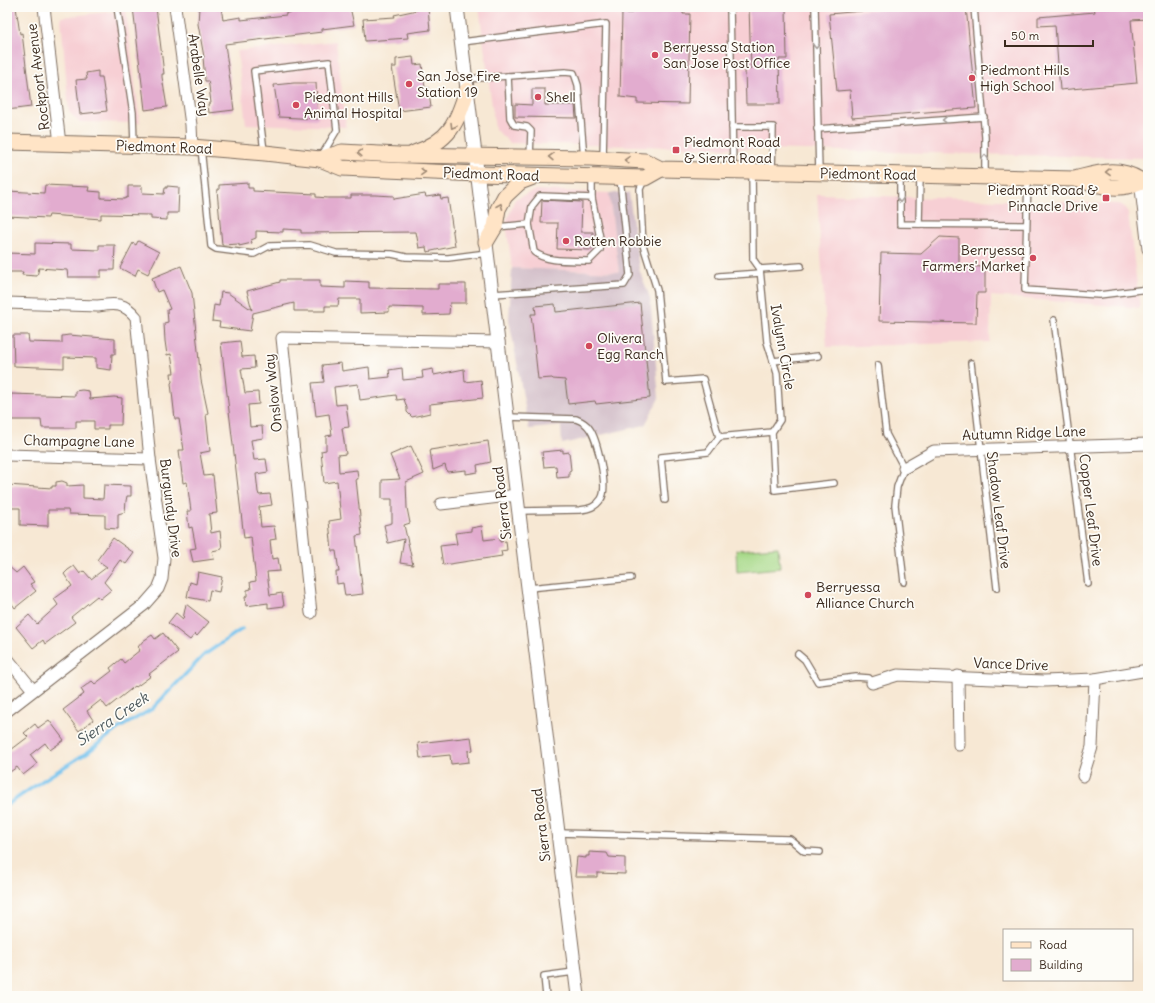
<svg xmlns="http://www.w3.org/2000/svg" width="1155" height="1003" viewBox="0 0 1155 1003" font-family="Delius,sans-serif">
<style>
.built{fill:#f7cfd4}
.industrial{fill:#d2bdc8}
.green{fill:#a7d989;stroke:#718254}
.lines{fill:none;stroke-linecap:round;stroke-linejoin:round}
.stream{stroke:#73c2ee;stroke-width:3.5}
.building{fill:#e2accf}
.service-casing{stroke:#7d6c5e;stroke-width:8}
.minor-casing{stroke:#7d6c5e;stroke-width:13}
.tertiary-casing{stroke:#7d6c5e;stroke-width:15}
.secondary-casing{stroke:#7d6c5e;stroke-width:17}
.service{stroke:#fff;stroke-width:5.5}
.minor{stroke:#fff;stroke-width:11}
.tertiary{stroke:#fff;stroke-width:13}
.secondary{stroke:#ffe4c6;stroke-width:15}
.oneway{stroke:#a79f9a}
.oneway2{stroke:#9d8772}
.poi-dot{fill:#d1495b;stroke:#fdfcf7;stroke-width:1.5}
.labels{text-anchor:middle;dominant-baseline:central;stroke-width:3.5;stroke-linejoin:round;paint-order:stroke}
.poi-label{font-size:14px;fill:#3b2a1e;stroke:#fdfcf7;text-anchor:start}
.street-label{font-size:14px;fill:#3b2a1e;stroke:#fdfcf7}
.water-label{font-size:15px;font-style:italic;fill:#4c585c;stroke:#fdfcf7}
</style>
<rect width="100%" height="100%" fill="#fdfcf7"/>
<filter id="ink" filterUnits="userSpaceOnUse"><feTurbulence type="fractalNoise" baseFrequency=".025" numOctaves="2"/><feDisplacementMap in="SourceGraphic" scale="8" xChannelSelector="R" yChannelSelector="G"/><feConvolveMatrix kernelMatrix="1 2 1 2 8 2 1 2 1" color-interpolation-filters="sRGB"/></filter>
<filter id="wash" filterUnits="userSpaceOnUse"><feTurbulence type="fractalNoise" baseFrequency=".012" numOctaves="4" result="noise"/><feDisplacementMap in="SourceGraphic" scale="16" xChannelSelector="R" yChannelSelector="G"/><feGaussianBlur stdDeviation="0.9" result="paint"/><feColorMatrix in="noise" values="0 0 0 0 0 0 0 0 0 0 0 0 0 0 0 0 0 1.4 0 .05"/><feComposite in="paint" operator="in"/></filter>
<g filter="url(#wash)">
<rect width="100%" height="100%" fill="#f7e8d4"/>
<g class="built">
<polygon points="479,7 1148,7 1148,158 510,143 495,129"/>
<polygon points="126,10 140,123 79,122 69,112 61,17"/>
<polygon points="336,41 346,127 246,124 237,51"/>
<polygon points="536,190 609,193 619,272 512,268 506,223 515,199"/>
<polygon points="817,194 1120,204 1126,208 1128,213 1140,308 991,296 990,342 827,347"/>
</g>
<polygon class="industrial" points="609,193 629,193 639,269 650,298 659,398 645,425 562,444 561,426 529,429 509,319 512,268 619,272"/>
<polygon class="green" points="778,547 780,568 737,572 736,550"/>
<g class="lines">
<polyline class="stream" points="7,805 45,779 88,752 116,730 152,709 204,655 242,629"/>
</g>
<g id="blocks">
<g class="building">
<polygon points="7,7 16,7 20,34 22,33 31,107 7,110"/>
<polygon points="133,7 156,7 164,74 162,74 162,77 167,107 145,110"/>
<polygon points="199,7 221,7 223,20 241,17 241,20 286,15 286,13 299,11 310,10 310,12 329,10 329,7 350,7 354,25 322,29 322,32 225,44 234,110 209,113 208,104 211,103 209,86 208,81 205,81 203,57 204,57 198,24"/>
<polygon points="416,7 428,8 430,30 407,33 408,38 365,41 363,19 395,17 394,15 417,10"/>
<polygon points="749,7 786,7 787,59 779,59 780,104 746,104 745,69 751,69"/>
<polygon points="905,7 966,7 976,108 852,118 850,90 837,91 829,14"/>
<polygon points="1094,7 1128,7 1128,9 1148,7 1148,19 1131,20 1137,83 1060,90 1055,25 1038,26 1038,17 1095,12"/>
<polygon points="632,10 683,11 683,14 690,14 688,104 637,103 637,99 620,97 622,13 632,13"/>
<polygon points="413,57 414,65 422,64 425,88 428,87 431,107 399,111 392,67 396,67 396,59"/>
<polygon points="98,71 98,77 102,77 107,111 80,114 76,80 87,79 86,73"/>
<polygon points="294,83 316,83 318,119 279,117 274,85"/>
<polygon points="532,89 545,89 545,105 575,105 576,118 515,117 515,104 532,105"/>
<polygon points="248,183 248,188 253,188 253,191 316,194 316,197 328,198 351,198 351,195 375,195 394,196 394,199 425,194 426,197 440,195 441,199 448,198 455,246 427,252 426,247 419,248 416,232 301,233 301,230 283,229 283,232 256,231 256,238 251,240 252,243 239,246 239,244 222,245 217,190 219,190 219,185"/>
<polygon points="45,185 89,187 88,191 101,192 101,198 124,199 128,197 128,186 142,186 142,193 164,194 165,188 167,188 167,186 178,187 179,188 178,213 167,213 167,220 151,219 151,215 101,214 101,219 49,215 48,218 7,216 7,191 44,193"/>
<polygon points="542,200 582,202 581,232 593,232 592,250 557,249 558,223 541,223"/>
<polygon points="940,237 959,238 959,266 985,267 985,293 977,293 976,323 879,321 881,253 921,254"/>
<polygon points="138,241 159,252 148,274 138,269 135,276 120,268 133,243 136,245"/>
<polygon points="35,243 71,244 71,249 99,250 99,245 115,245 114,270 101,270 101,277 68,277 67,270 39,268 37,276 22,275 23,272 7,272 7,253 35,254"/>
<polygon points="181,266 192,293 201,380 208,413 206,414 210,451 200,453 204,476 213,475 217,513 209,514 211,533 220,531 222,549 212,551 214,559 193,562 190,549 196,548 192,527 189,528 187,511 191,511 187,482 183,483 179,450 184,450 179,419 175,419 171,383 172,382 171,373 174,373 171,354 167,355 165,341 164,323 168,322 167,310 170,309 162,290 157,292 152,278"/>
<polygon points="280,280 320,280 320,287 345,288 345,281 369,282 369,288 438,289 438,284 466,284 466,303 450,303 449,314 423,315 423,308 389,307 389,312 360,313 360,299 339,299 338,306 325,306 325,311 294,311 294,303 253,313 250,331 219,327 220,322 212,321 214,305 219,306 221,292 228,293 252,310 247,291 280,282"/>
<polygon points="640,303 650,398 596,404 595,401 568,404 565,380 553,379 552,378 538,379 531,314 536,314 535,306 555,304 556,312"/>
<polygon points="13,335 28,335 29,342 62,343 62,336 69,335 115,339 115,354 112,354 111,370 96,368 96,358 64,357 64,368 14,366"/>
<polygon points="240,341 242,357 254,356 255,368 241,369 245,393 258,392 259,404 248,405 250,427 262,426 263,438 251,440 254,460 266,459 268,472 256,474 258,492 259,495 270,494 272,505 259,507 261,527 274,526 276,539 270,540 272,559 278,558 280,571 267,572 270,595 282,593 284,606 268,608 268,603 246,606 245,597 247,596 247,590 251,589 250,582 256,581 251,537 244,538 221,343"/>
<polygon points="341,363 342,371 369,367 370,379 390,377 389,370 402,368 403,380 423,378 422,371 433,369 434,375 464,369 465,382 481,380 483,398 430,404 430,413 412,417 407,412 407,408 404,399 397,400 396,395 360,400 358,384 334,387 336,405 346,404 349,427 342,428 346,454 338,455 339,472 357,470 358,479 356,479 362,535 356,536 363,594 345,596 343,583 337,584 336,572 339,572 336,551 332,551 329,521 341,519 337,481 324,483 321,451 326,450 326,436 332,435 329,414 316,416 312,383 324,382 322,365"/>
<polygon points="82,390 89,391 90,399 114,397 122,398 121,425 108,425 108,429 94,429 94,421 76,421 76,428 42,428 41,420 7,420 7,398 11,398 11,394 75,396 75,391"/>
<polygon points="488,441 491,462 477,465 478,472 466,474 466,470 447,472 445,465 433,470 430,450"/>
<polygon points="411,446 424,474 406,482 407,508 410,523 404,525 413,565 400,563 404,539 388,543 384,525 392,523 392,499 382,499 382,480 400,479 390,455"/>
<polygon points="563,450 563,453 569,452 571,470 569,471 569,477 557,478 556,466 544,467 542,452"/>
<polygon points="62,481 67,483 67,486 83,485 83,498 103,499 104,485 131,486 131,496 127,496 126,501 125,512 118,514 118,529 105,528 105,515 69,514 68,510 48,510 48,526 20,525 20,508 7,508 7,485 52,488 52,486 56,486 56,482"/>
<polygon points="482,526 484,540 500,538 500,542 506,541 507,550 501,551 502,556 443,565 440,546 457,544 455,533 471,531 471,528"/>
<polygon points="113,538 134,553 126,564 120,560 104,582 111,590 100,599 97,596 71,617 75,622 45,644 43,640 33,648 16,627 29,615 37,624 58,605 54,599 72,586 64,574 68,570 74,566 80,574 84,571 91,579 107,567 97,560"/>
<polygon points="7,565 16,573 23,567 34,582 30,584 36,591 15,608 7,597"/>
<polygon points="198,572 222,577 219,592 210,590 208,601 187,597 190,582 196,584"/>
<polygon points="186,604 209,622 197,636 195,634 190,640 168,623 176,613 183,619"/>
<polygon points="163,633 178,652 149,674 151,676 136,687 135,686 107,708 101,700 87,711 93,720 79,731 63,710 84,694 81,689 92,681 95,684 112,671 110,668 121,659 124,663 140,650 138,647 143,641 152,635 155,639"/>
<polygon points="49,720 64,740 50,750 45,743 30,755 37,764 23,775 17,767 7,774 7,753 28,737 24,733 35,724 38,728"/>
<polygon points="471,737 473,750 468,751 469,762 451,764 450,755 420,758 418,743"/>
<polygon points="589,852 607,853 609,857 625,858 625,874 597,873 597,877 575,877 577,857 586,858 586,856 589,856"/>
</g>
</g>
</g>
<g filter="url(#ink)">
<use href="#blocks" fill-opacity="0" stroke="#7d6c5e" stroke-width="1"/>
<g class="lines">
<defs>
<g id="service">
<polyline points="117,7 133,113 134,145"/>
<polyline points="730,7 733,170"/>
<polyline points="815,7 819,173"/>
<polyline points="974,7 985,137 985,176"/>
<polyline points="462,42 606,24 603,158"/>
<polyline points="508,76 510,118 514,125 527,127 531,131 530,157"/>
<polyline points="466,79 565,72 574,73 578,85 584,158"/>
<polyline points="732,127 773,127 772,172"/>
<polyline points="817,129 984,117"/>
<polyline points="201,148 211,246 216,249 254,254 269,246 310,245 336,253 392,254 406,257 448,258 487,253"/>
<polyline points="264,151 254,71 329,62 337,130 322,155"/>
<polyline points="900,175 900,224 1026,225"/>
<polyline points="645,178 640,189 643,245 657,290 666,382 703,379 719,437"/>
<polyline points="1028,178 1025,290 1099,295 1148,289"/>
<polyline points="529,224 532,206 540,196 592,198"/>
<polyline points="919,224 920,176"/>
<path d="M 497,227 L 529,224 L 534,252 C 548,263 572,260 589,261 L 600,250 L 601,243 L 592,198 L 592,178"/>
<polyline points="760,269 801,266"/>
<polyline points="719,276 760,273"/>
<polyline points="493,294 624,285 630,275 620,178"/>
<polyline points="1054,320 1088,584"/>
<polyline points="773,361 818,356"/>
<polyline points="971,363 997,588"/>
<polyline points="878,365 886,434 904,468 897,487 895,505 904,582"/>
<path d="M 508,417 L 576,419 C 581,421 586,423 589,428 C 597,438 609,488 601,499 C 596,507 589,509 580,510 L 519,511"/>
<polyline points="772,432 775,490 834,483"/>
<polyline points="719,437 772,432 780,420 777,373 767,342 760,269 753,259 752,171"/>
<polyline points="665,500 661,457 708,452 719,437"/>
<polyline points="529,588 631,578"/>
<polyline points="798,654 805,660 818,682 856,677 869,678 872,683"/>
<polyline points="558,833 790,839 804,851 820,852"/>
<polyline points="546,996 544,976 574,972"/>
</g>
<g id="minor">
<polyline points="44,7 60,144"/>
<polyline points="175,7 191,125 192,147"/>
<polyline points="1140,180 1148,249"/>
<path d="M 7,303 L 98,306 C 115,303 125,303 136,317 L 150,459 L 164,558 L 162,579 L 158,589 L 144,605 L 7,711"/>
<polyline points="7,455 150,459"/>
<polyline points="904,468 934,451 1148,444"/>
<polyline points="441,504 517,495"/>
<polyline points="311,613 282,338 499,342"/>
<polyline points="7,658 33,690"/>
<polyline points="958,676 959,745"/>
<polyline points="872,683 898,675 1044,681 1095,679 1148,670"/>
<polyline points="1083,776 1092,747 1095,679"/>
</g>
<polyline id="tertiary" points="457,7 578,996"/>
<g id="secondary">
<polyline points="7,142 192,147 265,153 320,159 342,168 478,174 645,178 661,169"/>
<path d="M 414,153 C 450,141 457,123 467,90"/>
<path d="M 320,159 L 342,152 L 399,155 L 590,158 L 645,161 L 661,169 L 1075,179 C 1091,183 1111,190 1128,186 C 1135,185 1139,180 1148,180"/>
<path d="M 1078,178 C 1102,172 1118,167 1140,180"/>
<polyline points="486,242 495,227 498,209 505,196 520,182 533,177"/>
</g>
</defs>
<use href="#service" class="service-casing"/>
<use href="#minor" class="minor-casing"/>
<use href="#tertiary" class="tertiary-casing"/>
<use href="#secondary" class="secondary-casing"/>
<use href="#service" class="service"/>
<use href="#minor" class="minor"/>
<use href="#tertiary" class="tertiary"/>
<use href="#secondary" class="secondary"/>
</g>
<defs><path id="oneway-chevron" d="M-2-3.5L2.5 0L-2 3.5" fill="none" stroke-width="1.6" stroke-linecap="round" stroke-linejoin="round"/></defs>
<g class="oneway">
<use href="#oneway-chevron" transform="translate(816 46) rotate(89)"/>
<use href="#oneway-chevron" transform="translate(945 120) rotate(176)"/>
<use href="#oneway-chevron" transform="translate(985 157) rotate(-90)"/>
<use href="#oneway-chevron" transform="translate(900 200) rotate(91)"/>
</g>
<g class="oneway2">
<use href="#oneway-chevron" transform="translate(453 126) rotate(121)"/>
<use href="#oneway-chevron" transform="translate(360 153) rotate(-177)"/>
<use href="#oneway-chevron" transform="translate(551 157) rotate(-179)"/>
<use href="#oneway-chevron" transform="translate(627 160) rotate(-177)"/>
<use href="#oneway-chevron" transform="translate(423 172) rotate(3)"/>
<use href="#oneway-chevron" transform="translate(1108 172) rotate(179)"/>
<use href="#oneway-chevron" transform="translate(500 206) rotate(-68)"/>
</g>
</g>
<g class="poi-dot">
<circle cx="655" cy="55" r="4"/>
<circle cx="972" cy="78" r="4"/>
<circle cx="409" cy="84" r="4"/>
<circle cx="538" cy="97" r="4"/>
<circle cx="296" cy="105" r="4"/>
<rect x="672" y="146" width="8" height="8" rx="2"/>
<rect x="1102" y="194" width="8" height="8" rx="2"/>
<circle cx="566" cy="241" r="4"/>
<circle cx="1033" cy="258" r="4"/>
<circle cx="589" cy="346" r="4"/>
<circle cx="808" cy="595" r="4"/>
</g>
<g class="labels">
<g class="poi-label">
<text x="663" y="47">Berryessa Station<tspan x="663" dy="16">San Jose Post Office</tspan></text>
<text x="980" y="70">Piedmont Hills<tspan x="980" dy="16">High School</tspan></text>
<text x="417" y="76">San Jose Fire<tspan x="417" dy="16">Station 19</tspan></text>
<text x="304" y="97">Piedmont Hills<tspan x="304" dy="16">Animal Hospital</tspan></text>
<text x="546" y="97">Shell</text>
<text x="684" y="142">Piedmont Road<tspan x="684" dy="16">&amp; Sierra Road</tspan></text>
<text x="1098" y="190" text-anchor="end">Piedmont Road &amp;<tspan x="1098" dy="16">Pinnacle Drive</tspan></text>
<text x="574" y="241">Rotten Robbie</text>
<text x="1025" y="250" text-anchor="end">Berryessa<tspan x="1025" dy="16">Farmers' Market</tspan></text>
<text x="597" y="338">Olivera<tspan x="597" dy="16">Egg Ranch</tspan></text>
<text x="816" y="587">Berryessa<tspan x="816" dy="16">Alliance Church</tspan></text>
</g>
<g class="street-label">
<text transform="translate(199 75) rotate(82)">Arabelle Way</text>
<text transform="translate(38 77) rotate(-97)">Rockport Avenue</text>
<text transform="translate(164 147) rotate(2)">Piedmont Road</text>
<text transform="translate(491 174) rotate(2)">Piedmont Road</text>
<text transform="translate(868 174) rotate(1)">Piedmont Road</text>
<text transform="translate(783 347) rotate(80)">Ivalynn Circle</text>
<text transform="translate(273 393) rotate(-96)">Onslow Way</text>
<text transform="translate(1024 433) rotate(-2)">Autumn Ridge Lane</text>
<text transform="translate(79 441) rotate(1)">Champagne Lane</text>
<text transform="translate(502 503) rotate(-97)">Sierra Road</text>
<text transform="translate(171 508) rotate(83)">Burgundy Drive</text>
<text transform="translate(999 510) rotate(83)">Shadow Leaf Drive</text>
<text transform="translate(1091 510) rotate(83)">Copper Leaf Drive</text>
<text transform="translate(1011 664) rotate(2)">Vance Drive</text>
<text transform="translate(541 825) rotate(-97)">Sierra Road</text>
</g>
<g class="water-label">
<text transform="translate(112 719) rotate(-34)">Sierra Creek</text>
</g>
</g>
<rect width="1155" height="1003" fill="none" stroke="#fdfcf7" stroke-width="24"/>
<rect x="1003" y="929" width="130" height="52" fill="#fdfcf7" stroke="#afa8a0"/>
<rect x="1011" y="942" width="20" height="6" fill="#ffe4c6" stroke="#afa8a0"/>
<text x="1039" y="949" font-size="12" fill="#3b2a1e">Road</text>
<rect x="1011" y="959" width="20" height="12" fill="#e2accf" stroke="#afa8a0"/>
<text x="1039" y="969" font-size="12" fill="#3b2a1e">Building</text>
<path d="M1005 40v6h88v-6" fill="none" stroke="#3b2a1e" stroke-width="2"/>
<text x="1011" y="40" font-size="12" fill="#3b2a1e" stroke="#fdfcf7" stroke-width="3" paint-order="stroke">50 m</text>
</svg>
